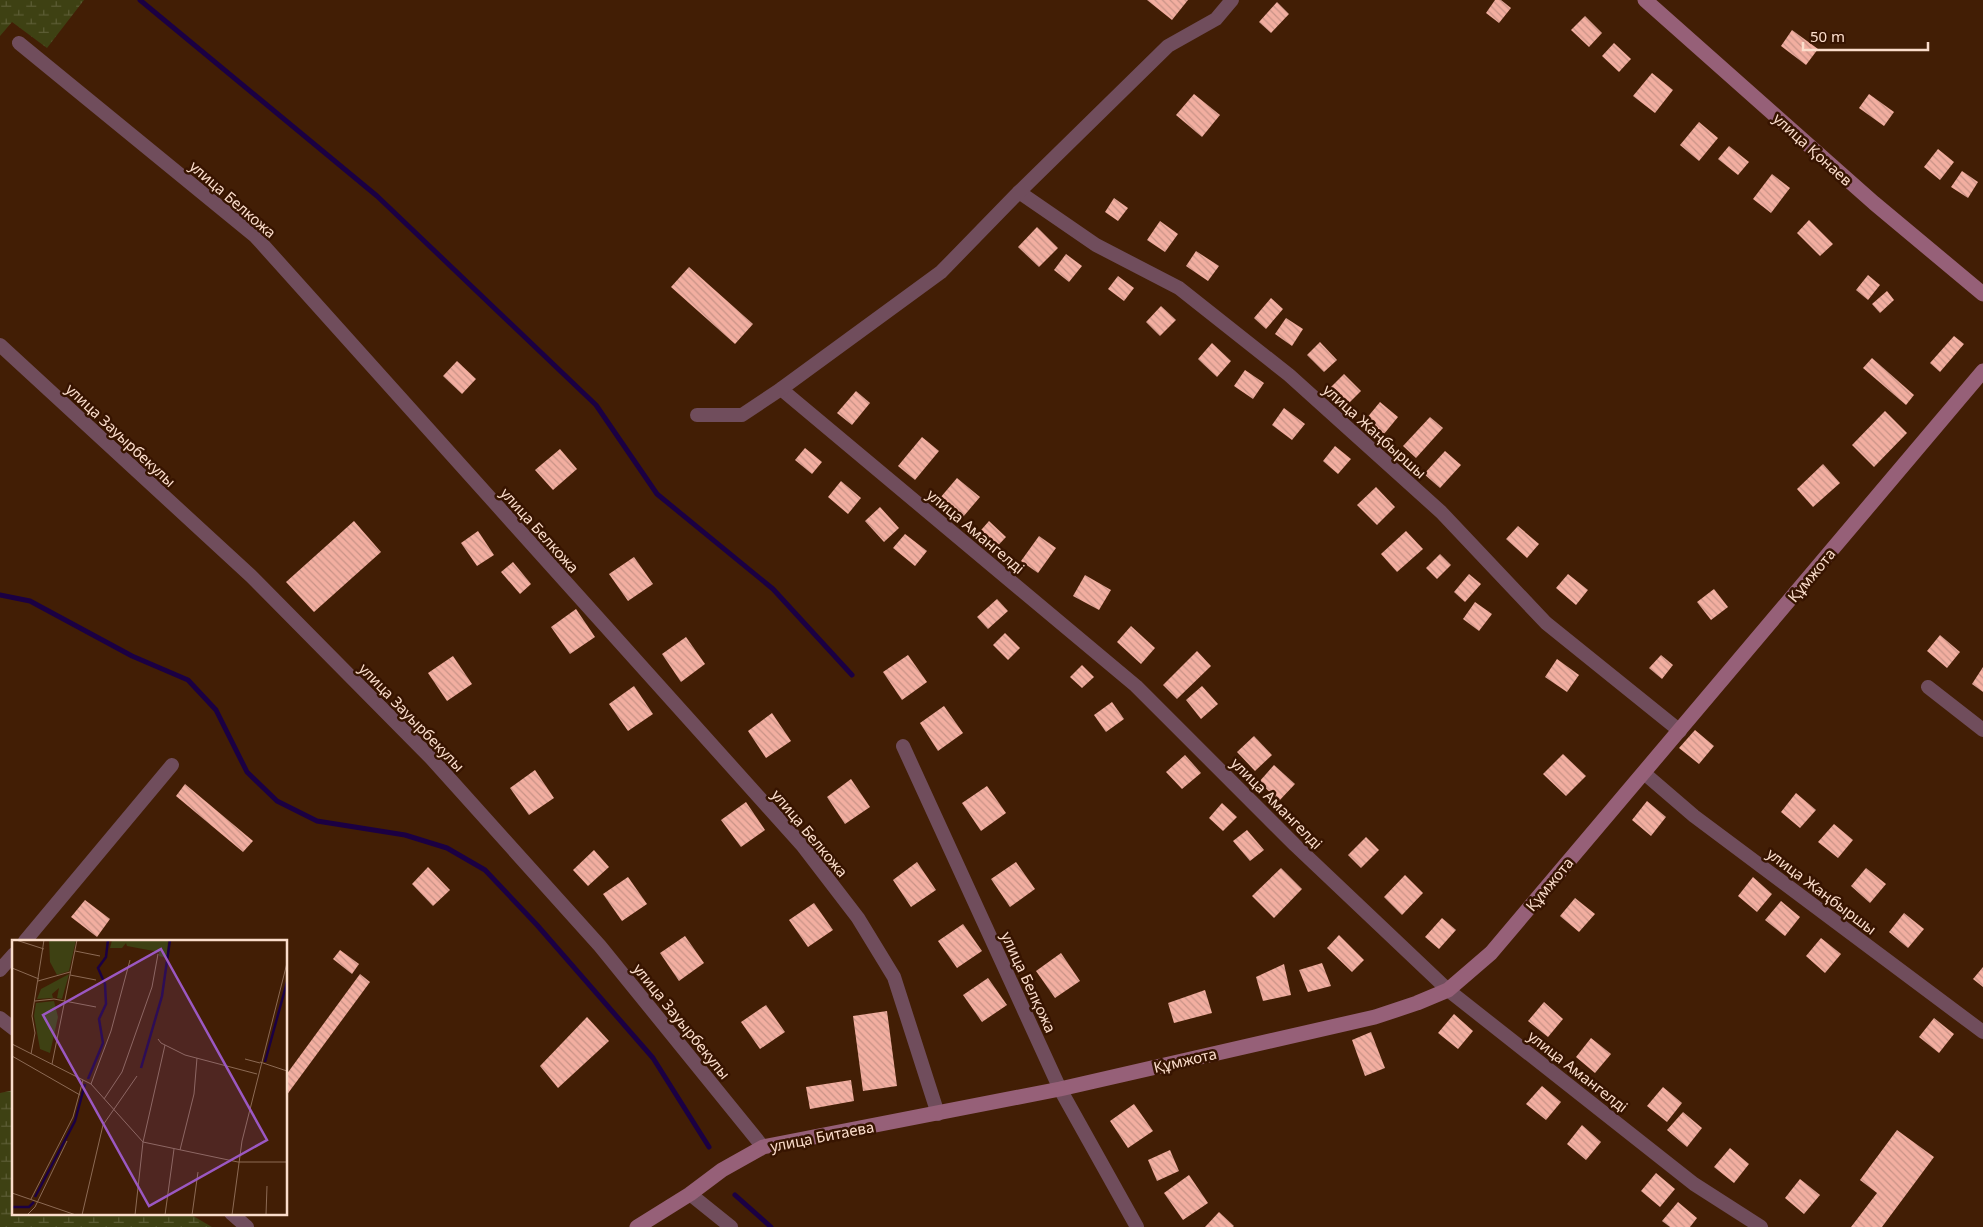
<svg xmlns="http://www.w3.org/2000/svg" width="1983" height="1227" viewBox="0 0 1983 1227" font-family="'Noto Sans',sans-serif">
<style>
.wetland{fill:url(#wetland-marsh)}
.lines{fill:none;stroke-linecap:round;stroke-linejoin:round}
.stream{stroke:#1b0043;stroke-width:5}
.building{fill:url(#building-back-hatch)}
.street{stroke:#704d5c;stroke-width:14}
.secondary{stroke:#966078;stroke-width:15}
.labels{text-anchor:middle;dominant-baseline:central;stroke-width:5;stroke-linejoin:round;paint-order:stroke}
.street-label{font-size:15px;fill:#fbddcb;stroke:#371400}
.inset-river{fill:none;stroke:#1b0043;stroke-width:2.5}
.inset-road{fill:none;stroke:#8c6a54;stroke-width:1}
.view{fill:#9b58c2;fill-opacity:0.15;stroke:#9b58c2;stroke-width:2.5}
.inset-edge{fill:none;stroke:#fbddcb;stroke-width:2.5}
</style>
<defs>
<pattern id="wetland-marsh" width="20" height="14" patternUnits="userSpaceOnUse" patternTransform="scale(1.25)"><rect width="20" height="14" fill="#3e4113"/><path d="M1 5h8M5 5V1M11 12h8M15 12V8" fill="none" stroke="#5b5c34"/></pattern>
<pattern id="building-back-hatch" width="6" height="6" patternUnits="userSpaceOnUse" patternTransform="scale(1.25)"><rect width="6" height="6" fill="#f2aea0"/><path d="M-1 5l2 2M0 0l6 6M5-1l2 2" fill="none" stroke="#c89387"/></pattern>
</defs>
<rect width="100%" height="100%" fill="#421e05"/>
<g class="wetland">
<polygon points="0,0 84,0 47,48 12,22 0,36"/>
<polygon points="14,1090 14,1213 188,1213 212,1227 0,1227 0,1093"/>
</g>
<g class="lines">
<g class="stream">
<polyline points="140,0 377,196 596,405 657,494 773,589 852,675"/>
<polyline points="0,595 30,601 132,656 188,680 216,710 247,772 277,801 317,821 405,835 447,848 485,870 537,925 653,1058 709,1147"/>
<polyline points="735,1195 771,1227"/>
</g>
</g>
<g class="building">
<polygon points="1147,0 1188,0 1172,20"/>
<polygon points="1495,0 1501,0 1511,8 1499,23 1486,13"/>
<polygon points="1277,2 1289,14 1271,33 1259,22"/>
<polygon points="1585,16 1602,33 1589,47 1571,30"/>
<polygon points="1792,30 1818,49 1806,65 1781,46"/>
<polygon points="1614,43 1631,59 1619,72 1602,56"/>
<polygon points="1652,73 1673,90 1655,113 1633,96"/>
<polygon points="1194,94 1220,115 1202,137 1176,115"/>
<polygon points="1869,94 1894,112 1884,126 1859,108"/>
<polygon points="1699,122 1718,138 1699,161 1680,145"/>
<polygon points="1729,146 1749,162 1738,175 1718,159"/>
<polygon points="1938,149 1954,162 1940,180 1924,167"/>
<polygon points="1962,171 1978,182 1968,198 1951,187"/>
<polygon points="1772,174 1790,188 1771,213 1753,199"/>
<polygon points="1114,198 1128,208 1118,221 1105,212"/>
<polygon points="1809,220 1833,244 1820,256 1797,233"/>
<polygon points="1160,221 1178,234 1165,252 1147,240"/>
<polygon points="1037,227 1058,248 1039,267 1018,247"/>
<polygon points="1196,251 1219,266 1208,281 1186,266"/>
<polygon points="1066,254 1082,266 1069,282 1054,270"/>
<polygon points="689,267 753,324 735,344 671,287"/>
<polygon points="1868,275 1880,285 1868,300 1856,290"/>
<polygon points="1118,276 1134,288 1124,301 1108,289"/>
<polygon points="1887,291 1894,300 1880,313 1872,304"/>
<polygon points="1271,298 1283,309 1266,329 1254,318"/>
<polygon points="1161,306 1176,320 1160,336 1146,322"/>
<polygon points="1286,318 1303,329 1292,346 1275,334"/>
<polygon points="1954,336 1964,344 1940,372 1930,363"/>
<polygon points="1320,342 1337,360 1324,372 1307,355"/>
<polygon points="1212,343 1231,361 1217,377 1198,359"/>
<polygon points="1872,358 1914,395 1906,405 1863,368"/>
<polygon points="457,361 476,379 462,394 443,376"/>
<polygon points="1245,370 1264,383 1253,399 1234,386"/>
<polygon points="1344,374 1361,391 1346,406 1329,389"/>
<polygon points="856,391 870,403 852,425 837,413"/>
<polygon points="1380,402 1398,417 1384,434 1366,419"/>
<polygon points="1284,408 1305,424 1292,440 1272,425"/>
<polygon points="1885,411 1907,433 1874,467 1852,445"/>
<polygon points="1430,417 1443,428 1416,458 1403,446"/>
<polygon points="922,437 939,451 915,480 898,466"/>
<polygon points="1335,446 1351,459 1338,474 1323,461"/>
<polygon points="805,448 822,462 812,474 795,460"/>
<polygon points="560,449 577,469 553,490 535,470"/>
<polygon points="1445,451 1461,465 1440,488 1424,474"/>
<polygon points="1823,464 1840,483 1813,507 1797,489"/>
<polygon points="957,478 980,497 963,517 940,498"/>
<polygon points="841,481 861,498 848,514 828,497"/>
<polygon points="1376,487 1395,507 1377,525 1357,505"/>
<polygon points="880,507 899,528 884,542 865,521"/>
<polygon points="354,521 381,552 314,612 286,582"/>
<polygon points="989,521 1006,537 992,552 975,537"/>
<polygon points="1518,526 1539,544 1527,558 1506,539"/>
<polygon points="478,531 494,555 477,566 461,543"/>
<polygon points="1406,531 1423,549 1397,572 1381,554"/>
<polygon points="905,534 927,551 915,566 893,548"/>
<polygon points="1039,536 1056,548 1038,573 1021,561"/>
<polygon points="1440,554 1451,565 1437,579 1426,568"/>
<polygon points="634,557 653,584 628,601 609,574"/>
<polygon points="513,562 531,584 520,594 501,572"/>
<polygon points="1469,574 1481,584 1465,602 1454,592"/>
<polygon points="1568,574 1588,590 1576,605 1556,588"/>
<polygon points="1085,575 1111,590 1099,610 1073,596"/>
<polygon points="1714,589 1728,607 1711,620 1697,602"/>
<polygon points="997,599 1008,611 988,629 977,617"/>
<polygon points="1475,602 1492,614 1479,631 1463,619"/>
<polygon points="576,609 595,637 570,654 551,627"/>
<polygon points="1131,626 1155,648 1141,664 1117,642"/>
<polygon points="1005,633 1020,648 1008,660 993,645"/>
<polygon points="1940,635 1960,652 1947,668 1927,651"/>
<polygon points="686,637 705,664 681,682 662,654"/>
<polygon points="1197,651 1211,666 1177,699 1163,685"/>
<polygon points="908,655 927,682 902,700 883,672"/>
<polygon points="1661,655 1673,665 1662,679 1649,668"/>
<polygon points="453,656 472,684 447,701 428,673"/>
<polygon points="1557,659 1579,675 1567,692 1545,677"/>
<polygon points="1082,665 1094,677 1082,688 1070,677"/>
<polygon points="1983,667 1983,692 1972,684"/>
<polygon points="634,686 653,714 628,731 609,704"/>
<polygon points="1202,686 1218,704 1201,719 1186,700"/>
<polygon points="1112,702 1124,719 1106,732 1094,715"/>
<polygon points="944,706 963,733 938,751 920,723"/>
<polygon points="772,713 791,741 766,758 748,731"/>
<polygon points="1695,730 1714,746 1699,764 1679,748"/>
<polygon points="1254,736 1272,755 1255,771 1237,752"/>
<polygon points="1563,754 1586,776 1566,796 1543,774"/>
<polygon points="1185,755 1201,773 1182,789 1166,772"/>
<polygon points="1274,765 1295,784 1279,801 1259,782"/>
<polygon points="535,770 554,798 529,815 510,788"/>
<polygon points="851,779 870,807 845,824 827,797"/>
<polygon points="185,784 253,841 243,852 176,796"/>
<polygon points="987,786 1006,813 981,831 962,803"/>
<polygon points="1796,793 1816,810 1800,828 1781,812"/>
<polygon points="1647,801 1666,817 1651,836 1632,820"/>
<polygon points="746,802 765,830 741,847 721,820"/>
<polygon points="1222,803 1237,817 1223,831 1209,818"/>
<polygon points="1834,824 1853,840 1838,858 1818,842"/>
<polygon points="1247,830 1264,850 1250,861 1233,841"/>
<polygon points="1366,837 1379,850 1361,868 1348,855"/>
<polygon points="594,850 609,867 588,886 573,870"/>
<polygon points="917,862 936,890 911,907 893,880"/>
<polygon points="1016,862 1035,889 1010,907 991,879"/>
<polygon points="428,867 450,890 433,906 412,884"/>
<polygon points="1281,868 1302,889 1274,918 1252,896"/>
<polygon points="1866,868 1886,884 1870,903 1851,886"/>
<polygon points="1405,875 1423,893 1402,915 1384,897"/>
<polygon points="628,877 647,904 622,921 603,894"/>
<polygon points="1753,877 1772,894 1757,912 1738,896"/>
<polygon points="1575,898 1595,914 1579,932 1560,916"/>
<polygon points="85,900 110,919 97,937 71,917"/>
<polygon points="1781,901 1800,917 1785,936 1765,920"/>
<polygon points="814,903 833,930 808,947 789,920"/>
<polygon points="1904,913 1924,929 1908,948 1889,932"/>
<polygon points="1442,918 1456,930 1439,949 1425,937"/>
<polygon points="963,924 982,951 957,968 938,941"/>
<polygon points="1339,935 1364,960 1352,972 1327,948"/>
<polygon points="685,936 704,963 679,981 660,953"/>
<polygon points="1821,938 1841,954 1825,973 1806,956"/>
<polygon points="340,950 359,964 352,974 333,959"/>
<polygon points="1061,953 1080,981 1055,998 1036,971"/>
<polygon points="1322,963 1331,986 1308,992 1299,970"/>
<polygon points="1284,964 1291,995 1263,1001 1256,977"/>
<polygon points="1983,967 1983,987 1973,979"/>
<polygon points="360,974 370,982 286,1096 286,1075"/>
<polygon points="988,978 1007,1005 982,1022 963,995"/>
<polygon points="1205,990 1212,1013 1174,1023 1168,1003"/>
<polygon points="1544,1002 1563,1019 1548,1037 1528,1021"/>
<polygon points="766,1005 785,1032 760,1049 741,1022"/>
<polygon points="887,1011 897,1086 863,1091 853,1016"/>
<polygon points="1454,1014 1473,1031 1458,1049 1438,1033"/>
<polygon points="587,1017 609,1041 558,1088 540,1066"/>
<polygon points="1934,1018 1954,1034 1939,1053 1919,1037"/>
<polygon points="1371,1032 1385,1068 1365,1076 1352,1040"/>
<polygon points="1591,1038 1611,1054 1595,1073 1576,1057"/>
<polygon points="851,1080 854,1101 810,1109 806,1087"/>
<polygon points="1542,1086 1561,1102 1546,1120 1526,1104"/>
<polygon points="1663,1087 1682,1103 1667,1122 1647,1106"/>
<polygon points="1134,1104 1153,1131 1128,1148 1110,1121"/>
<polygon points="1683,1112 1702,1128 1687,1147 1667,1130"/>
<polygon points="1582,1125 1601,1142 1586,1160 1567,1144"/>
<polygon points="1897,1130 1934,1157 1882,1227 1851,1227 1877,1193 1860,1180"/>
<polygon points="1730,1148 1749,1164 1734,1183 1714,1167"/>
<polygon points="1170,1150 1179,1171 1157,1181 1148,1160"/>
<polygon points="1656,1173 1675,1189 1660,1207 1641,1191"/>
<polygon points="1189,1175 1208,1203 1183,1220 1164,1193"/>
<polygon points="1800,1179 1820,1195 1804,1214 1785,1198"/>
<polygon points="1678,1202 1697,1218 1690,1227 1670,1227 1662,1221"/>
<polygon points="1219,1212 1234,1226 1233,1227 1205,1227"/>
</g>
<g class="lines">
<g class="street">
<polyline points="19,43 255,236 802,845 858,918 894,977 938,1114"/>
<polyline points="1019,192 1096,245 1179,288 1289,375 1441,512 1546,623 1680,731"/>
<polyline points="0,345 251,576 431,758 600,946 763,1147"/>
<polyline points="781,389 1136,686 1295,845 1448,990 1694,1184 1761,1227"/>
<polyline points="697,415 742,415 781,389 941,272 1019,192 1168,46 1216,19 1232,0"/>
<polyline points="1928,687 1983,730"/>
<polyline points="903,746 1060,1089 1137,1227"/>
<polyline points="1644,773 1694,816 1983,1032"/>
<polyline points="25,941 172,765"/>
<polyline points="0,970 14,954"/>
<polyline points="0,1018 14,1029"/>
<polyline points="690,1194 731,1227"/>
<polyline points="231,1213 247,1227"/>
</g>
<g class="secondary">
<polyline points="1645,0 1874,203 1983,294"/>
<polyline points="637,1227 690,1194 722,1170 763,1147 1060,1089 1375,1017 1417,1003 1448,990 1491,953 1983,371"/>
</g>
</g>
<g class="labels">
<g class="street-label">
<text transform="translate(1813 149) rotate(42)">улица Қонаев</text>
<text transform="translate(233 199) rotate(41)">улица Белкожа</text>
<text transform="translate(1375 431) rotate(42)">улица Жаңбыршы</text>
<text transform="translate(121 435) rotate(43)">улица Зауырбекулы</text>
<text transform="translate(540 530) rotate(48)">улица Белкожа</text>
<text transform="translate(976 531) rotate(40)">улица Амангелді</text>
<text transform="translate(1811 575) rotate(-50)">Құмжота</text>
<text transform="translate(412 717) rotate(46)">улица Зауырбекулы</text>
<text transform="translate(1277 803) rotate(45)">улица Амангелді</text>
<text transform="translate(810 833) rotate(50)">улица Белкожа</text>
<text transform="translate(1549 884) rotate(-50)">Құмжота</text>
<text transform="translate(1822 891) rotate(37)">улица Жаңбыршы</text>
<text transform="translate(1029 982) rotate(65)">улица Белқожа</text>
<text transform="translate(682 1021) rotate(51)">улица Зауырбекулы</text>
<text transform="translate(1185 1060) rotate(-13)">Құмжота</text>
<text transform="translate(1578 1071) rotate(38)">улица Амангелді</text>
<text transform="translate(822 1136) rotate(-11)">улица Битаева</text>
</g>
</g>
<g transform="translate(12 940)">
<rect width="275" height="275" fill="#421e05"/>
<path d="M 37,0 L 64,0 L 57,31 L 45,35 L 38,22 ZM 100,0 L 156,0 L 155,18 L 147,16 L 147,12 L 115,6 L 114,3 L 110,8 L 98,8 ZM 57,34 L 50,59 L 45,58 L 47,48 L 40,54 L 41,58 L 25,59 L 29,49 ZM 42,61 L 46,77 L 38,113 L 28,109 L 22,76 L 24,63 Z" fill="#3e4113"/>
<path class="inset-river" d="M 253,122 L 275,42M 129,128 L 150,56 L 158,0M 76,139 L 91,103 L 87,79 L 94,64 L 93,44 L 86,28 L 94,17 L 96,0M 23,257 L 63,181 L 73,144M 0,267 L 17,267 L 22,262"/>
<path class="inset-road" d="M 4,0 L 32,9M 63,11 L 88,16M 0,28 L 27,39M 58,35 L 84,40M 26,41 L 58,32M 23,61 L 42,59 L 84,67M 146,99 L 149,103 L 173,115 L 245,134M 0,104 L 79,144 L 131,202 L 226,222 L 275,222M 19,114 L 23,93 L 20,76 L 32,0M 0,116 L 68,155M 233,119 L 248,123M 248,122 L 275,131M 40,124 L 65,0M 79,144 L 99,91 L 118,20M 92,159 L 110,132 L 140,47 L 146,14M 168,210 L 182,154 L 185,118M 0,253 L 64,275M 19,259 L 61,177 L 71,140M 15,275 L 23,267 L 55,201M 70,275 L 91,185 L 125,136M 123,275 L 131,202 L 153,105M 153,275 L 162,209M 180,275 L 186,232M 220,275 L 230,201 L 275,23M 254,275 L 255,246"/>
<path class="view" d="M 149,9 L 255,200 L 137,266 L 31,75 Z"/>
<rect width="275" height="275" class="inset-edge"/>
</g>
<path d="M1803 42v8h125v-8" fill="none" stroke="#fbddcb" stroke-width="2.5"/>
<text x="1810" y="42" font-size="15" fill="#fbddcb" stroke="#371400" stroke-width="4" paint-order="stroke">50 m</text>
</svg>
